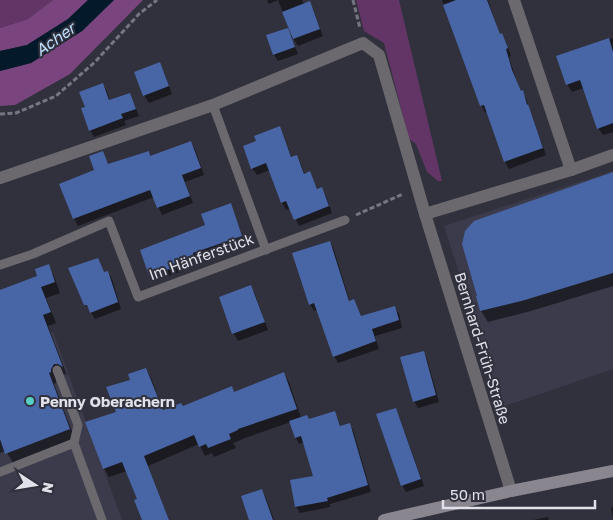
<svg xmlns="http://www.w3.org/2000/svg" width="613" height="520" viewBox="0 0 613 520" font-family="'Golos Text',sans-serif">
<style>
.built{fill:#3b3b4c}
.green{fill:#623566}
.forest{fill:#7a447e}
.water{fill:#041a2b}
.shadow{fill:#0007}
.building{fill:#4865a6}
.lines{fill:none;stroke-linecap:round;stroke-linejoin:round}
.path{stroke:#767680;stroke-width:3;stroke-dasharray:5 2.5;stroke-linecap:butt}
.lane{stroke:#6b696e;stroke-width:9}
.street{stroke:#6b696e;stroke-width:12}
.secondary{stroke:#8a868f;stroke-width:12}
.poi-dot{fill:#57cec1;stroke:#31313d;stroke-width:2}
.labels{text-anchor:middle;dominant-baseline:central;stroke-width:4;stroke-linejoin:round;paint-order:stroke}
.street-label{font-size:15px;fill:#e1e1e9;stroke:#31313d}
.poi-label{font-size:15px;font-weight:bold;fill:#e1e1e9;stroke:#31313d;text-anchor:start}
.water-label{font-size:16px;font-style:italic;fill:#bcdefd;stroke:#31313d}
</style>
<rect width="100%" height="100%" fill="#31313d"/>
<g class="built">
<polygon points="613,171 613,369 502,407 444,226"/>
<polygon points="53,332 122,520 0,520 0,353"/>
</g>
<g class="green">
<polygon points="0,0 53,0 28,19 0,28"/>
<polygon points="356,0 399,0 442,181 438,181 427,172 416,144 409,139 384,43 364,31"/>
</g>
<g class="forest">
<polygon points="53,0 88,0 68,19 27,45 0,51 0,28 28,19"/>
<polygon points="114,0 143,0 70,74 15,105 0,106 0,71 31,63 82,31"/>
</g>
<polygon class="water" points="88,0 114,0 82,31 31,63 0,71 0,51 27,45 68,19"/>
<g class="shadow">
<polygon points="267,0 278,0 269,4"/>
<polygon points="278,0 302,0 304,4 313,9 323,36 298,46 293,38 292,39 298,54 278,61 274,55 268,36 287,29 291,36 292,35"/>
<polygon points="442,0 488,0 500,35 506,42 511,56 509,57 516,79 521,92 522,92 526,99 546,155 509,169 505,162 487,112 485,113 481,105"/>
<polygon points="613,38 613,132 603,135 598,128 584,88 572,92 567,84 558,56"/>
<polygon points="160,64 164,72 172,94 149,103 144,95"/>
<polygon points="103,84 107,91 110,101 129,94 133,101 139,116 124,121 126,125 94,137 90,130 86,108"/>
<polygon points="279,128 283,135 292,158 297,157 301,164 305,175 310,173 318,190 321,189 326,196 332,213 299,226 291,208 286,210 282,202 270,170 257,175 252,168 258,142"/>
<polygon points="191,142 195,149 204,175 185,182 193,203 162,215 154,197 78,226 74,219 61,185 108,165 148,153 151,157"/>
<polygon points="613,196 613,286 531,311 488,322 481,311 477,297"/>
<polygon points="233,210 244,242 195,259 195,261 181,266 183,271 154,281 150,276 141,250 207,226"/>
<polygon points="330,242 334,250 350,302 354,300 361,317 394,307 399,314 402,328 375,336 379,349 338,363 334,356 318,310 314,311 310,304"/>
<polygon points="98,260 104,274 108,272 112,279 121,309 95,319 86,305"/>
<polygon points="48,265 54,276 60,293 46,298 56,323 48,326 67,375 65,374 60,375 56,379 56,383 54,384 75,439 13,463 6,451 0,453 0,300 38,277"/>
<polygon points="251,287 255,294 268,330 238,341 234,334 221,298"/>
<polygon points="423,352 427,359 439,402 418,408 414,401"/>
<polygon points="146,369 151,378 164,411 183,408 232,388 234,393 284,373 289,382 301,418 309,420 335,413 338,419 341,427 349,424 353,430 371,492 330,504 330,507 300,513 296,507 291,481 315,476 304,442 299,444 296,438 291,422 242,439 243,439 233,443 236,448 214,457 212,453 205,456 199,444 148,466 169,520 143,520 139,500 127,471 109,477 104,468 117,413 132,381"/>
<polygon points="395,409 399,416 424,486 406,492 402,485"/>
<polygon points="262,490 266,498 274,520 251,520"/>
<polygon points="613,507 613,518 611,508"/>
<polygon points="548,517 549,520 533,520"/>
</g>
<g class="building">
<polygon points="456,0 487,0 500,34 502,33 508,48 506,49 512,70 521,91 523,90 527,105 528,104 543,148 504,162 484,105 480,106 443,5"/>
<polygon points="310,1 320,29 293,39 282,12"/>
<polygon points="288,28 295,47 273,55 266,35"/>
<polygon points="609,38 613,52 613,123 597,129 580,80 566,85 556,56"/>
<polygon points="160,62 169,86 143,96 134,72"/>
<polygon points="103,83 109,100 130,93 136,109 121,114 123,118 89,131 81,108 85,107 79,92"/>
<polygon points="280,126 291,157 297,155 304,174 310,171 317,189 322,187 329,206 294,220 286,201 281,203 266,163 251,169 243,146 256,141 254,136"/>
<polygon points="191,141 201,168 182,175 190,196 157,208 150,190 73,219 59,184 94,170 89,156 103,151 108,164 149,151 150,156"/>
<polygon points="613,172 613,273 525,300 480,311 476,296 477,296 462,244 465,231 474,221"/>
<polygon points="231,203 242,236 193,253 193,255 179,260 181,265 149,276 140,250 205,225 201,214"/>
<polygon points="330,241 349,301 354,299 361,316 395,306 399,320 372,329 376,341 333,357 314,303 309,305 292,253"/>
<polygon points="98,258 104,272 108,271 118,302 90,313 87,305 84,305 68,268"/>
<polygon points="49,264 55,282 41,287 51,312 43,315 63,367 58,364 54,364 51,369 51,372 49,373 70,429 5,454 0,439 0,290 37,276 35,269"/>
<polygon points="251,285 265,322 232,334 219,297"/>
<polygon points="424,351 436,395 413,402 400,357"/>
<polygon points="146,368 163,410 181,403 183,406 232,386 234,392 284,372 297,409 238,429 238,430 229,434 231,439 208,448 206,444 199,447 194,435 144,456 169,520 142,520 134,500 137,499 122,462 103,469 85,422 116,412 106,387 130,380 128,374"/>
<polygon points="396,408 421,479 401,486 376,414"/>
<polygon points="335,411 340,426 350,423 368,485 327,498 328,501 295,507 290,480 313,476 301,436 295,438 289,421 307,415 309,419"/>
<polygon points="262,489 273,520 249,520 241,496"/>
</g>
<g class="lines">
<g class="path">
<polyline points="353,0 360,28"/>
<polyline points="0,114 16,113 56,96 95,62 139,14 157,0"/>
<polyline points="356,215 403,194"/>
</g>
<g class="lane">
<polyline points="213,105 266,250"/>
<polyline points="0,265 33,254 109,221 138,297 345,220"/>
<polyline points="57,370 78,425 74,443"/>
<polyline points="0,472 74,443 102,520"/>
</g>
<g class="street">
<polyline points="514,0 571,170"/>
<polyline points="0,178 213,105 363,43 379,55 425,214 511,491"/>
<polyline points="425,214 571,170 613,155"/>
</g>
<polyline class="secondary" points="384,520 511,491 613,471"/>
</g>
<circle class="poi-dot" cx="30" cy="401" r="5"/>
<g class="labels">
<g class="street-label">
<text transform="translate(201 256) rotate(-20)">Im Hänferstück</text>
<text transform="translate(483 348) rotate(73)">Bernhard-Früh-Straße</text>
</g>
<g class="poi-label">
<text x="40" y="401">Penny Oberachern</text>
</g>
<g class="water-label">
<text transform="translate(55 39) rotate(-35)">Acher</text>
</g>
</g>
<g transform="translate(35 485) rotate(102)" stroke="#31313d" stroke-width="4" paint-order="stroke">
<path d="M0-4L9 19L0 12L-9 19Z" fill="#e1e1e9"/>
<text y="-8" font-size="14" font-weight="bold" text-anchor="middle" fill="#e1e1e9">N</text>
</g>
<path d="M443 500v8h152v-8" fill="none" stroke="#e1e1e9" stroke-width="2.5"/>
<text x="450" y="500" font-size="15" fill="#e1e1e9" stroke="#31313d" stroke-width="4" paint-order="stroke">50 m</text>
</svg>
